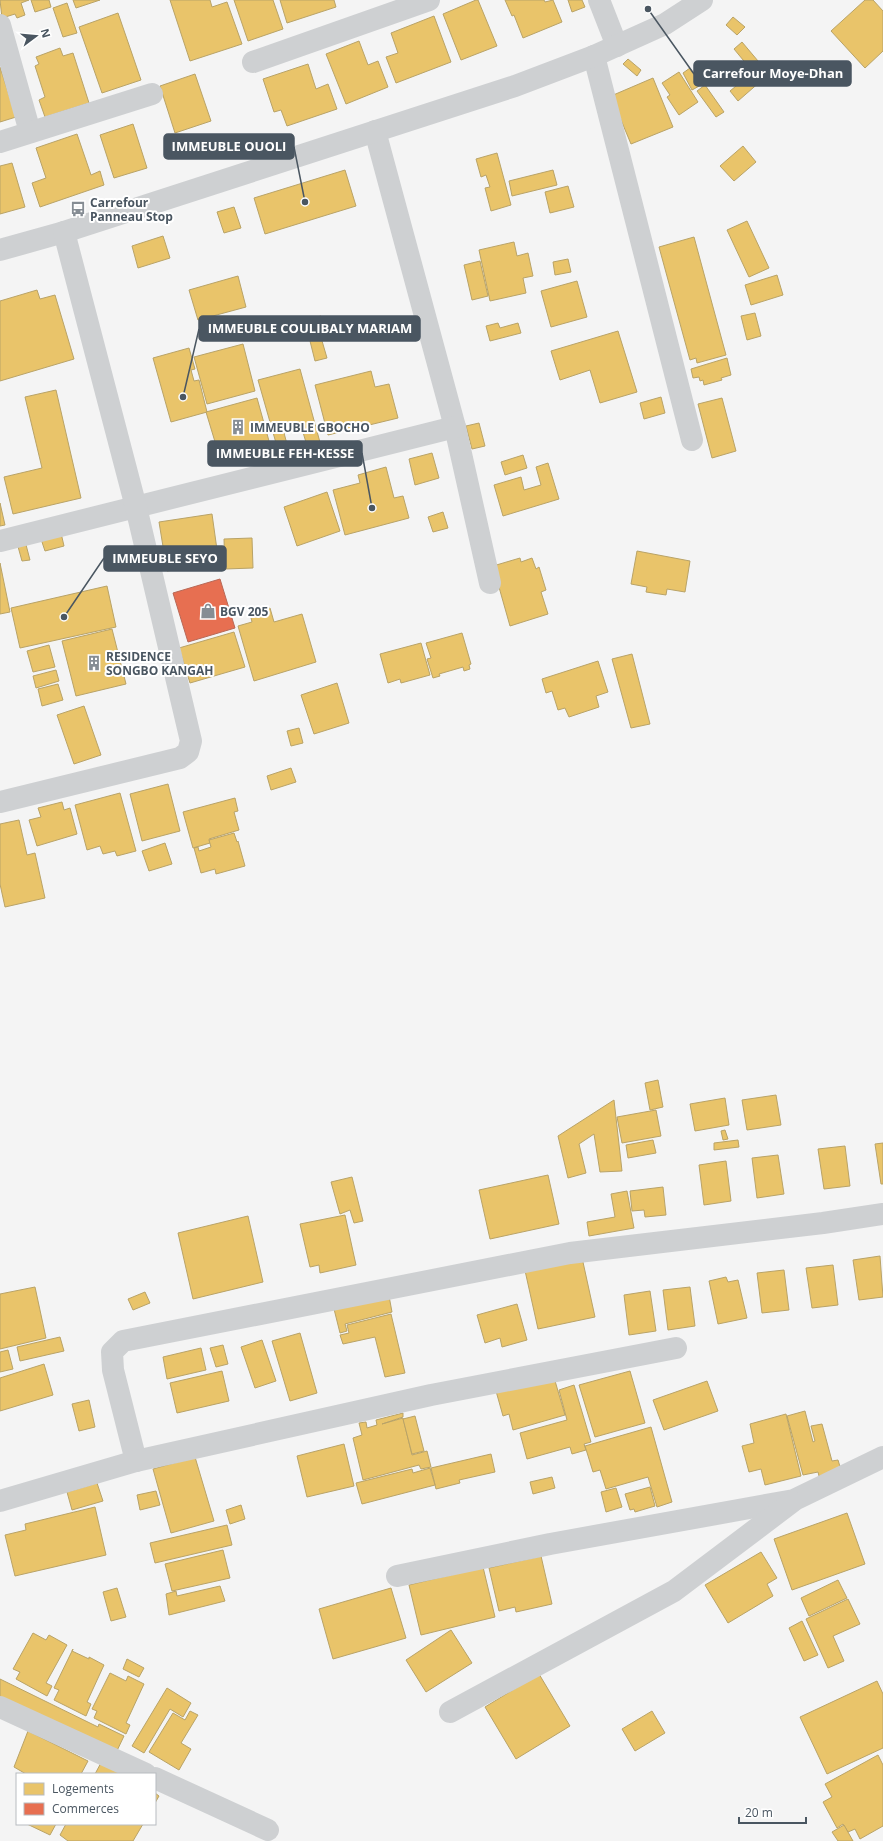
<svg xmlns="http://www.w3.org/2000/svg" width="883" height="1841" viewBox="0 0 883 1841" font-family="'Open Sans',sans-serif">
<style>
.homes{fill:#e9c46a;stroke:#b9a367}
.shops{fill:#e76f51;stroke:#b86856}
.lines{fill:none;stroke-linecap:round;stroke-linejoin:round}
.minor{stroke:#ced0d2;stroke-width:22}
.labels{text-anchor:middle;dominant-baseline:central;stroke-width:4;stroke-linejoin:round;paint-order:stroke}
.poi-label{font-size:12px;font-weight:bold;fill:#4a5661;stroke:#fff;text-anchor:start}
.leader{fill:none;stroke:#4a5661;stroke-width:1.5}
.callout-dot{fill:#4a5661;stroke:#fff;stroke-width:1.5}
.callout{fill:#4a5661;stroke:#4a5661;stroke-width:1.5}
.callout-label{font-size:13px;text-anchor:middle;font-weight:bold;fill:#fff}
</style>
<rect width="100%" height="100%" fill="#f4f4f4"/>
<g class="homes">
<polygon points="0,0 29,0 21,3 25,15 17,18 15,14 2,18"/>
<polygon points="31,0 49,0 51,7 35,12"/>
<polygon points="73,0 100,0 76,8"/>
<polygon points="170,0 210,0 212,7 227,2 242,44 190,61"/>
<polygon points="234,0 273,0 283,29 248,41"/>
<polygon points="280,0 334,0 336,7 287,23"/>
<polygon points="476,0 478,0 497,46 461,60 443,14"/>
<polygon points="505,0 544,0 545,2 553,0 562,22 523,38 514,15 512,16"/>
<polygon points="568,0 582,0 585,7 572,12"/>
<polygon points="865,0 873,0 883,11 883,51 865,68 831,31"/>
<polygon points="67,3 77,33 63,37 53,8"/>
<polygon points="118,13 141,80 102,93 79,27"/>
<polygon points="434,16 451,62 396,83 386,57 398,53 391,33"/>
<polygon points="733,17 745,27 737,35 726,25"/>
<polygon points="359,41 368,65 378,61 388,87 346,104 326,54"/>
<polygon points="742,42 769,74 738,101 730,91 753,72 734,49"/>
<polygon points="60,48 63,56 73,53 89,103 45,117 39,100 45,97 35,66 39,64 36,57"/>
<polygon points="628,59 641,70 637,76 623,64"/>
<polygon points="308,64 316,89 328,84 337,109 287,126 281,110 274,112 263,79"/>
<polygon points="0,67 16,117 0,122"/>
<polygon points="690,68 701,85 692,90 683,73"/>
<polygon points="679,72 698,102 679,115 667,97 670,95 662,83"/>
<polygon points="195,74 211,121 175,133 160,86"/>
<polygon points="653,78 673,127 631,144 611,96"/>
<polygon points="705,85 724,112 716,117 697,91"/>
<polygon points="133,124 147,168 114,178 100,135"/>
<polygon points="77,134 91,175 100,171 104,185 40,207 32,183 46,178 36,148"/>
<polygon points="743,146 756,162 734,181 720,166"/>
<polygon points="497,153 511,205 491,211 485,188 490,187 486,175 481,177 476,159"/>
<polygon points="12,163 25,207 0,214 0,166"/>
<polygon points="345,170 356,206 265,234 254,198"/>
<polygon points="553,170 557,185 512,196 509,181"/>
<polygon points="568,186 574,207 550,213 545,192"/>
<polygon points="234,207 241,228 224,233 217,212"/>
<polygon points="747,221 769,268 749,277 727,230"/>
<polygon points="163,236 170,258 138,268 132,246"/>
<polygon points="694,237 726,355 697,363 696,358 690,360 659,247"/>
<polygon points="514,242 517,256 528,253 533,276 523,278 526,293 490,301 479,250"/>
<polygon points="568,259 571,272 555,275 553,262"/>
<polygon points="480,261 488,296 472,300 464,265"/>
<polygon points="777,275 783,295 751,305 745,285"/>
<polygon points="238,276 246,307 198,320 189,290"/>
<polygon points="577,281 587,317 551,327 541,291"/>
<polygon points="37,290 40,299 55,295 74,359 0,381 0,301"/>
<polygon points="755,313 761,336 747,340 741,316"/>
<polygon points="321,316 325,332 310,336 306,320"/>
<polygon points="498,323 500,328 518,323 521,333 490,341 486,326"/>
<polygon points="618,331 637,392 600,403 590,370 560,380 551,351"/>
<polygon points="320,334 327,358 315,361 309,337"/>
<polygon points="243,344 255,391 207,404 194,357"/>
<polygon points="189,348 195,369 191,370 194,381 199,380 207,412 171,422 153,358"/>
<polygon points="727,358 731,375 721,378 722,380 704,385 703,380 700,381 699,377 693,378 691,369"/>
<polygon points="300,369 321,446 308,449 302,429 284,433 290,455 280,457 258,380"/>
<polygon points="371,371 375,387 389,384 398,418 328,435 315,385"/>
<polygon points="56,390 81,498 13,514 4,477 42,468 25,397"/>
<polygon points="661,397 665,413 644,419 640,403"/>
<polygon points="257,398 269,441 219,455 206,412"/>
<polygon points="722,398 736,451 712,458 698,404"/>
<polygon points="479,423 485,446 472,449 466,426"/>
<polygon points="432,453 439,478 415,485 409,459"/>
<polygon points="523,455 527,468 505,475 501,462"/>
<polygon points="548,463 559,499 503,516 494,485 521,477 524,490 541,485 536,467"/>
<polygon points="386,467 394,498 403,496 409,518 345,535 333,490 360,483 358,475"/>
<polygon points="327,492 340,531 297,546 284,507"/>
<polygon points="0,503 5,525 0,526"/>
<polygon points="443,512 448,528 433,532 428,517"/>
<polygon points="212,514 219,564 167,571 159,522"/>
<polygon points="61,533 64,546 45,551 41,539"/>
<polygon points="252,538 253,568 225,569 224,539"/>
<polygon points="25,541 30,560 22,561 17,543"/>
<polygon points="637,551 690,561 685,592 667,589 666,595 646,592 647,587 631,584"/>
<polygon points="520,558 521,562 532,558 536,569 539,567 546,590 541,592 548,614 510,626 493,566"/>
<polygon points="0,563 10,612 0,614"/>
<polygon points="107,586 116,627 20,648 11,608"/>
<polygon points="270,608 274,622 302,614 316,662 254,681 238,626 252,622 250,614"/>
<polygon points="112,629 126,684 76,696 62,641"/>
<polygon points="234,632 245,667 190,683 179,648"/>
<polygon points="462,633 471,664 469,665 470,669 464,671 463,667 439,674 440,676 433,678 427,659 431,658 426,643"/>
<polygon points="421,643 430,675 401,683 400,679 388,683 380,654"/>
<polygon points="49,645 55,667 33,672 27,651"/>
<polygon points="632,654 650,724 631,728 612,659"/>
<polygon points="598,661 608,692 596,696 599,707 569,717 565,708 558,710 552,691 546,693 542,679"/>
<polygon points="56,670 59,681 36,688 33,676"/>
<polygon points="337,683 349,723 314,734 301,695"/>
<polygon points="58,684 63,700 42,706 38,689"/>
<polygon points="84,706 101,755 74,764 57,715"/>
<polygon points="299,728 303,743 291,746 287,731"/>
<polygon points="291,768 296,782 271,790 267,776"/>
<polygon points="168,784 180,831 142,841 130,794"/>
<polygon points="120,793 136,851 117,856 115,851 103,854 100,846 87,850 75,805"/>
<polygon points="235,798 238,811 234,812 239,830 209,839 210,843 193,848 183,812"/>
<polygon points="62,802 64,810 70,808 77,834 37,846 29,820 41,817 38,808"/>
<polygon points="19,820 27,855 35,853 45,898 5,907 0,884 0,824"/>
<polygon points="234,833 237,842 238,841 245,866 216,874 215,869 201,873 194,848 198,847 199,851 211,847 209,840"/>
<polygon points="165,843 172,864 149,871 142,851"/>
<polygon points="658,1080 663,1107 650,1110 645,1083"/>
<polygon points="776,1095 781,1125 747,1130 742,1100"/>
<polygon points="725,1098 729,1125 695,1131 690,1104"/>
<polygon points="614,1100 622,1171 600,1172 594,1134 579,1144 586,1173 568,1178 558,1136"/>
<polygon points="656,1110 661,1136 622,1143 617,1117"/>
<polygon points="725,1130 728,1139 723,1140 721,1131"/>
<polygon points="653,1140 656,1153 628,1158 626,1145"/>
<polygon points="738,1140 739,1147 714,1150 714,1143"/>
<polygon points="883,1143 883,1184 881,1184 875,1144"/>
<polygon points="845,1146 850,1186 824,1189 818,1149"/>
<polygon points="778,1155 784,1194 757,1198 752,1158"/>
<polygon points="726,1161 731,1201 704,1205 699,1165"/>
<polygon points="548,1175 559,1224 490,1239 479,1190"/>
<polygon points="352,1177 363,1221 354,1223 350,1210 340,1214 331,1182"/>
<polygon points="663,1187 666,1215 645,1217 644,1210 632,1211 630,1191"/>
<polygon points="627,1191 634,1228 589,1236 587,1222 615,1217 611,1194"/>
<polygon points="345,1215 356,1265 320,1273 319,1265 310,1267 300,1224"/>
<polygon points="248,1216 263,1282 193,1299 178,1233"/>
<polygon points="581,1253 595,1317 538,1329 524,1266"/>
<polygon points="880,1256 883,1297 859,1300 853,1260"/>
<polygon points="833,1265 838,1305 812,1308 806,1268"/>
<polygon points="784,1270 789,1310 762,1313 757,1273"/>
<polygon points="726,1277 728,1282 738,1280 747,1318 718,1324 709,1281"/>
<polygon points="35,1287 46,1338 0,1349 0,1294"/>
<polygon points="690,1287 695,1326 668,1330 663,1290"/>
<polygon points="650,1291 656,1331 629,1335 624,1295"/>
<polygon points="145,1292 150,1303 133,1310 128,1299"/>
<polygon points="389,1296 392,1312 345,1324 347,1331 340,1333 334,1309"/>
<polygon points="517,1304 527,1340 502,1347 500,1338 485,1343 477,1315"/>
<polygon points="391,1314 405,1373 385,1377 375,1337 343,1344 340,1335 349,1333 347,1325"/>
<polygon points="300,1333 317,1393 290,1401 272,1341"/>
<polygon points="60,1337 64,1351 20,1361 17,1347"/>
<polygon points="262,1340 276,1381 255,1388 241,1347"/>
<polygon points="223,1345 228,1364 216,1367 210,1348"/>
<polygon points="201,1348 206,1370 167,1379 163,1357"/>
<polygon points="8,1350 13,1369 0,1372 0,1352"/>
<polygon points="44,1364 53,1395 0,1411 0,1378"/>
<polygon points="222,1371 229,1401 177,1413 170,1383"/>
<polygon points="630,1371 645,1423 595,1437 579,1385"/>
<polygon points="553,1374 565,1415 513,1430 509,1414 503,1416 496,1391"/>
<polygon points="707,1381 718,1411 664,1430 653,1400"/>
<polygon points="574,1385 591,1442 584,1444 586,1450 572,1454 570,1447 527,1459 520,1433 567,1420 559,1390"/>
<polygon points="89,1400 95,1427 79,1431 72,1404"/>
<polygon points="805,1411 813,1442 815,1441 811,1426 822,1424 832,1461 838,1460 841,1470 819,1476 818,1472 803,1475 787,1416"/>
<polygon points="403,1413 403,1417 382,1424 403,1418 412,1455 427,1451 431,1467 421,1469 419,1465 363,1480 353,1438 362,1435 359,1423 366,1422 367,1428 377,1425 376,1420"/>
<polygon points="786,1414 801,1476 765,1485 761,1469 749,1472 742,1446 754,1443 750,1424"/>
<polygon points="415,1416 424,1451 412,1454 403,1419"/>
<polygon points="651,1427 672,1502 657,1507 648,1477 606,1489 600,1470 593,1472 585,1446"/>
<polygon points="344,1444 354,1486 307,1497 297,1456"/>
<polygon points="491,1454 495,1472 459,1480 460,1483 436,1489 431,1468"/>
<polygon points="195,1457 214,1521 171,1533 153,1469"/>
<polygon points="430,1468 435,1485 362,1504 356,1483 412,1469 413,1473"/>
<polygon points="552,1477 555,1488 533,1494 530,1482"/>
<polygon points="97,1483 103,1501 72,1510 67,1492"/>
<polygon points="650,1487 655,1506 635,1512 634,1509 630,1510 625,1494"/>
<polygon points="616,1488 622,1507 606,1512 601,1492"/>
<polygon points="156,1491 160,1505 140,1510 137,1495"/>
<polygon points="241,1505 245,1519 230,1524 226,1510"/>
<polygon points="95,1507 106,1555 15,1576 5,1535 26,1530 25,1524"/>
<polygon points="847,1513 865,1564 792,1590 774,1539"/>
<polygon points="227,1525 232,1545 155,1563 150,1543"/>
<polygon points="223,1550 230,1578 172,1591 165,1564"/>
<polygon points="761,1552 777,1578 767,1584 773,1596 728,1623 705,1585"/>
<polygon points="541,1556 552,1604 516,1612 515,1607 499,1611 489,1568"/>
<polygon points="483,1567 495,1617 421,1635 409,1585"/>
<polygon points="838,1580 847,1598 809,1616 801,1598"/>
<polygon points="220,1586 225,1601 169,1615 166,1594 176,1591 177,1596"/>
<polygon points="117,1588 126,1617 111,1621 103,1592"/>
<polygon points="391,1588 406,1638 333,1659 319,1609"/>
<polygon points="848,1599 860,1624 833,1636 844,1661 828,1668 806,1619"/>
<polygon points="802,1621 818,1655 804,1661 789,1628"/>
<polygon points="451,1630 472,1663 426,1692 406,1660"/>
<polygon points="33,1633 46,1640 49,1635 67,1645 46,1683 52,1686 47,1696 16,1679 20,1672 13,1669"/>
<polygon points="73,1649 72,1651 89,1659 89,1657 104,1665 87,1702 91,1704 86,1716 54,1700 59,1690 54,1688"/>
<polygon points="127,1659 144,1668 139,1677 123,1669"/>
<polygon points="110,1673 126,1681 128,1676 144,1684 126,1723 130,1725 126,1734 94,1718 97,1711 92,1709"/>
<polygon points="539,1674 570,1726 516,1759 485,1707"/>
<polygon points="0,1679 98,1727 99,1724 124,1736 114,1757 0,1701"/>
<polygon points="877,1681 883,1694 883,1748 827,1774 800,1717"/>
<polygon points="167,1688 191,1703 183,1717 170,1709 144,1753 132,1746"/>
<polygon points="190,1711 198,1715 181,1743 191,1749 179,1770 149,1752 173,1713 185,1720"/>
<polygon points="652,1711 665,1733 635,1751 622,1729"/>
<polygon points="28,1731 88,1761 81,1774 26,1774 14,1767"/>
<polygon points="878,1755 883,1765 883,1826 860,1839 855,1829 848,1832 843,1824 837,1828 823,1802 832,1797 825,1784"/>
<polygon points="102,1761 124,1774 95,1774"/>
<polygon points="155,1793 159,1796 155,1803"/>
<polygon points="27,1824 56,1824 50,1835"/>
<polygon points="66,1824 143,1824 133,1841 68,1841 60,1835"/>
<polygon points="844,1825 853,1841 838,1841 832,1832"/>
</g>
<polygon class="shops" points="220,579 235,628 188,642 173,593"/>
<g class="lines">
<g class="minor">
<polyline points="599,0 617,46"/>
<polyline points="0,25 30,132"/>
<polyline points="594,56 692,440"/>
<polyline points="253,62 429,0"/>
<polyline points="375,131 455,427 490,583"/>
<polyline points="0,142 152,94"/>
<polyline points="0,250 64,232 515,86 594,56 665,24 702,0"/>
<polyline points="0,541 455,427"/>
<polyline points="0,802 180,758 188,752 191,741 136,507 64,232"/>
<polyline points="136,1461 113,1370 112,1352 123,1341 570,1253 823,1223 883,1214"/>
<polyline points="0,1501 136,1461 431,1395 676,1348"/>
<polyline points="397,1576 550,1544 794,1500 883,1457"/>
<polyline points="0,1707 146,1774"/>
<polyline points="450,1712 674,1591 792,1502"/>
<polyline points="155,1778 268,1830"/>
</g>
</g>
<defs>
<symbol id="bus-bare" viewBox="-9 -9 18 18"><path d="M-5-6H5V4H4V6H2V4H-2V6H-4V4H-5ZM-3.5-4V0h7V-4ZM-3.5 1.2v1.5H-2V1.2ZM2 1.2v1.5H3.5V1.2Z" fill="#868d94" stroke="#fff" stroke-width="2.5" paint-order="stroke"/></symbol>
<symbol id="building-bare" viewBox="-9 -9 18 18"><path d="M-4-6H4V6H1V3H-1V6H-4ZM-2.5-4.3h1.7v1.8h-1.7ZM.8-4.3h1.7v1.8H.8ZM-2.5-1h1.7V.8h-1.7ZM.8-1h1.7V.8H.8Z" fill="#868d94" stroke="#fff" stroke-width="2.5" paint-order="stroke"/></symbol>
<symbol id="shop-bare" viewBox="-9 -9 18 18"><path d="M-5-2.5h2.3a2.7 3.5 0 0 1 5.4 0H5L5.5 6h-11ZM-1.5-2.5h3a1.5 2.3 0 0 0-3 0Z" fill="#868d94" stroke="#fff" stroke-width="2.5" paint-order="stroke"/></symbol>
</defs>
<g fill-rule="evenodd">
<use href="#bus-bare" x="67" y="198" width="22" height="22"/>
<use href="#building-bare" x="227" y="416" width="22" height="22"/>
<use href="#shop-bare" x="197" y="600" width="22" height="22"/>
<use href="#building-bare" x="83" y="652" width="22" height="22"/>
</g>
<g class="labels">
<g class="poi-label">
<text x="90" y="202">Carrefour<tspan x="90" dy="14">Panneau Stop</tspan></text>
<text x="250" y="427">IMMEUBLE GBOCHO</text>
<text x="220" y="611">BGV 205</text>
<text x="106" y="656">RESIDENCE<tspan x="106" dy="14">SONGBO KANGAH</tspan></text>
</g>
</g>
<path class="leader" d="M648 9L694 74M305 202L294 147M183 397L199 329M372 508L362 453M64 617L104 558"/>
<g class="callout-dot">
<circle cx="648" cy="9" r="4"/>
<circle cx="305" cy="202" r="4"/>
<circle cx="183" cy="397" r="4"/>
<circle cx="372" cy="508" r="4"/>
<circle cx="64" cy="617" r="4"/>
</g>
<g class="callout">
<rect x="694" y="61" width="157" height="25" rx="4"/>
<rect x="164" y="134" width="130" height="25" rx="4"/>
<rect x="199" y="316" width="221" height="25" rx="4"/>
<rect x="208" y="441" width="154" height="25" rx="4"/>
<rect x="104" y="546" width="122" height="25" rx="4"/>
</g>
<g class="callout-label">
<text x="773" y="78">Carrefour Moye-Dhan</text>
<text x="229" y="151">IMMEUBLE OUOLI</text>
<text x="310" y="333">IMMEUBLE COULIBALY MARIAM</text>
<text x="285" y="458">IMMEUBLE FEH-KESSE</text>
<text x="165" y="563">IMMEUBLE SEYO</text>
</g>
<rect x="16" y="1773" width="140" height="52" fill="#ffffff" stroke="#b7bbc0"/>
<rect x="24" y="1783" width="20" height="12" fill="#e9c46a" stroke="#b7bbc0"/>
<text x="52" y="1793" font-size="12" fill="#4a5661">Logements</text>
<rect x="24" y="1803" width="20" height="12" fill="#e76f51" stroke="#b7bbc0"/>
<text x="52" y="1813" font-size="12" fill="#4a5661">Commerces</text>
<g transform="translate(36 36) rotate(74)" stroke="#ffffff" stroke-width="3" paint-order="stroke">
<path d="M0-3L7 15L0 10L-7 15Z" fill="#4a5661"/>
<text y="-6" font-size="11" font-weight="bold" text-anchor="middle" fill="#4a5661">N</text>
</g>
<path d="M739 1817v6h67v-6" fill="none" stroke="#4a5661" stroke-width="2"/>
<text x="745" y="1817" font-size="12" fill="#4a5661" stroke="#ffffff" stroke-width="3" paint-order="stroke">20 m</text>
</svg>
